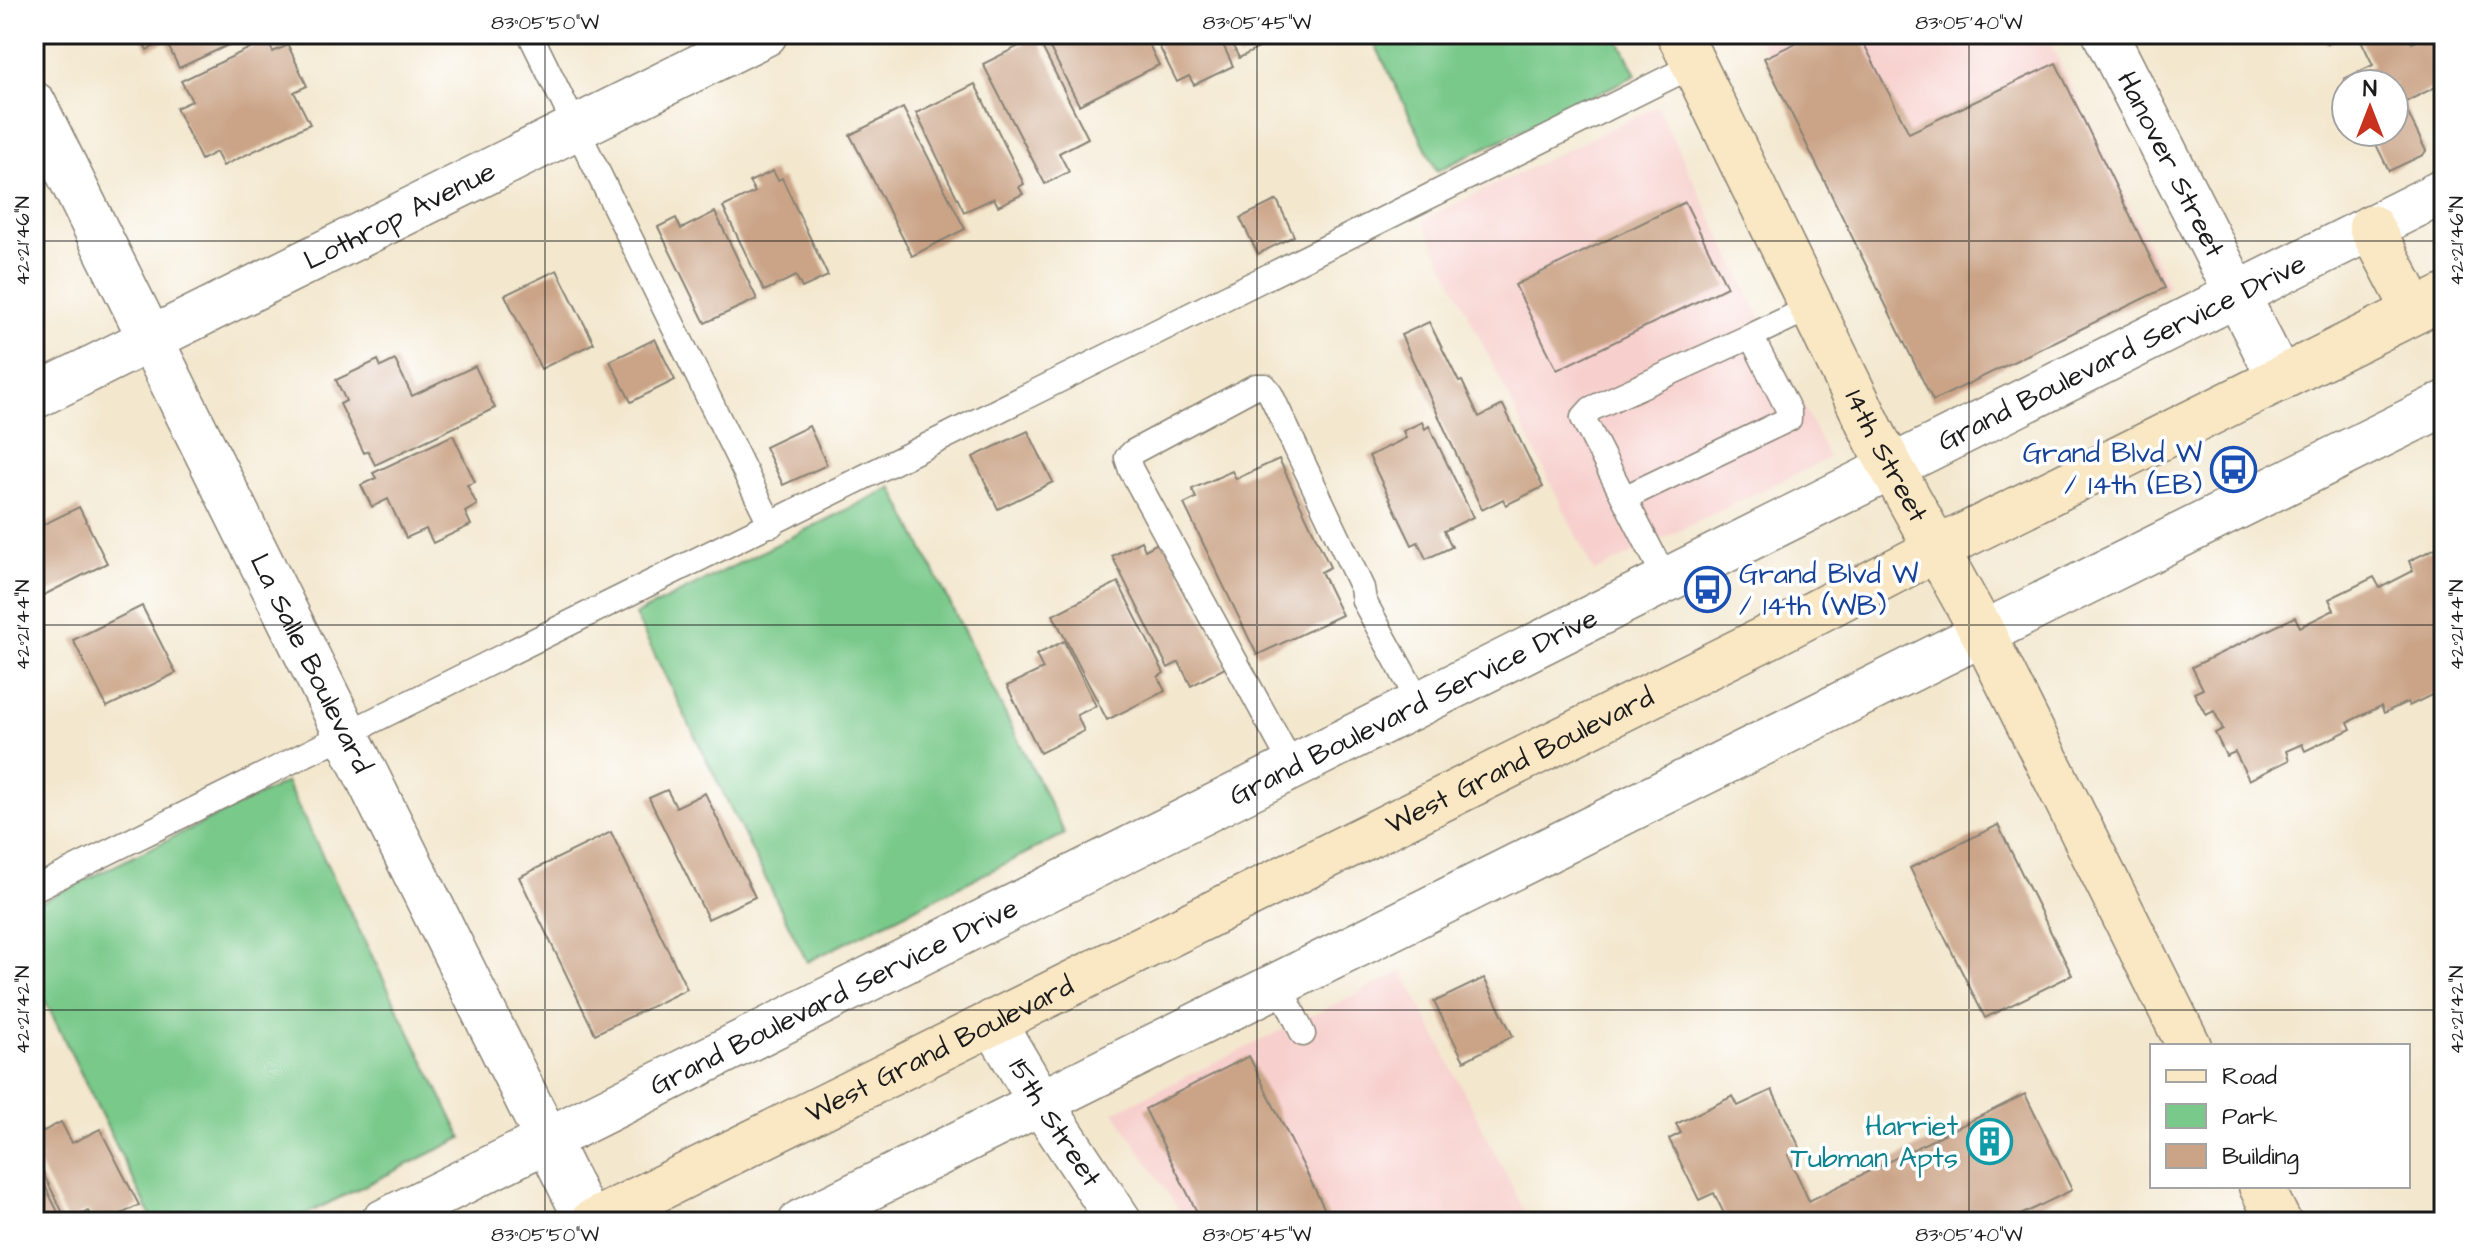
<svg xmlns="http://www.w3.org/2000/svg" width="2478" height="1256" viewBox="0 0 2478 1256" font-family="'Architects Daughter',sans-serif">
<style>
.built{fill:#f7d0cd}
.green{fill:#79c98a;stroke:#4a7253;stroke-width:2}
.building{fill:#cba487}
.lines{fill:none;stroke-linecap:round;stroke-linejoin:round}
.lane-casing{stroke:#888275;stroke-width:27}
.street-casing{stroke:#888275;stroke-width:47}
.secondary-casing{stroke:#888275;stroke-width:47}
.lane{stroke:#fff;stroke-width:24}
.street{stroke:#fff;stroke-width:44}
.secondary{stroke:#fae7c3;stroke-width:44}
.ticks{fill:none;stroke:#1c1c1c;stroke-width:2;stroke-opacity:0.45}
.labels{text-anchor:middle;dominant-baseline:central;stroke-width:7;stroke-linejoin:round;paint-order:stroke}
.street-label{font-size:28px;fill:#1c1c1c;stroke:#fff}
.transit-label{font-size:28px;fill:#164399;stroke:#fff;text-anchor:end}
.culture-label{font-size:28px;fill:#0d838f;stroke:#fff;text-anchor:end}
.neatline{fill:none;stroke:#1c1c1c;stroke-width:3}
.ticks-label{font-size:20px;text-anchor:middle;fill:#1c1c1c}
</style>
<rect width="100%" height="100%" fill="#fff"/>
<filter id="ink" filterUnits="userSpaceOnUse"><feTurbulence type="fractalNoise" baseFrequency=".0125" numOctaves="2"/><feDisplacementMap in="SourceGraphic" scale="16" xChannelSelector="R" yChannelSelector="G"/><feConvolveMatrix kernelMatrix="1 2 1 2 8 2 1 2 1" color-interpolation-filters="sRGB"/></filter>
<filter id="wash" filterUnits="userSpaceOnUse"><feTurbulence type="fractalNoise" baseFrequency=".006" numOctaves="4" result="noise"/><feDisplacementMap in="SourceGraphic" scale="32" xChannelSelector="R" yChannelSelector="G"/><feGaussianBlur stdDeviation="1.8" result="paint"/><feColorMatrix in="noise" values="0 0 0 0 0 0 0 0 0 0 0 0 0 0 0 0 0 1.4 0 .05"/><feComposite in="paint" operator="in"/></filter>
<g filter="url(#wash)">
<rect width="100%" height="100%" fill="#f3e7ce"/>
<g class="built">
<polygon points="1757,34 2046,34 2169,287 1936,400"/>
<polygon points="1657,106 1829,458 1594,572 1422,220"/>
<polygon points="1403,971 1530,1222 1187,1222 1114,1112"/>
</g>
<g class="green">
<polygon points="1370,34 1616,34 1636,75 1437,171"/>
<polygon points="892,487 1065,834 807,962 635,615"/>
<polygon points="286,782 462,1138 290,1222 154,1222 34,978 34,905"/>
</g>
<g id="blocks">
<g class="building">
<polygon points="139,34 252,34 179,68 166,41 147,50"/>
<polygon points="1074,34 1144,34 1159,65 1079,105 1049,46"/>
<polygon points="1153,34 1218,34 1233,66 1194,85 1189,76 1177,82"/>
<polygon points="1227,34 1287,34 1239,58"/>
<polygon points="1815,34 1859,34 1909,133 2056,63 2165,288 1933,401 1764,58"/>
<polygon points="2322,34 2348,34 2327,44"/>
<polygon points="2358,34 2408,34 2412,43 2432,34 2444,34 2444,83 2403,103 2426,151 2423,155 2389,171 2370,132 2394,132 2394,84 2346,84 2344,79 2373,65"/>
<polygon points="1037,37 1088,138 1059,153 1069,172 1045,184 983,64"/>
<polygon points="267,40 273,52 288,45 307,86 294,92 310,124 223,166 216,152 201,160 176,108 192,101 181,81"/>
<polygon points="975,84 1024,184 1019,187 1023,194 998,206 994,198 964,212 916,113"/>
<polygon points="903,108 965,229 912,256 850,135"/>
<polygon points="773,171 778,180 782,178 828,276 802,288 796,276 764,291 723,207 755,192 749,182"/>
<polygon points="1277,200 1294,236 1258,254 1240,218"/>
<polygon points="1685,202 1727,287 1557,370 1515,285"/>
<polygon points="715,212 757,299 705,323 658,227 676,218 681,229"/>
<polygon points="557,270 594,343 541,369 505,295"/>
<polygon points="1429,322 1459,382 1462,381 1479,417 1503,405 1543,487 1506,505 1503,499 1482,510 1401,335"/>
<polygon points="655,339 675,380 631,402 610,361"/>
<polygon points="378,360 381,367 395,360 412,396 475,366 495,408 375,465 368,451 364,453 340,404 346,401 336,380"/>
<polygon points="1422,422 1425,429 1429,426 1473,517 1444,531 1452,547 1426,559 1418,542 1412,545 1369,456 1406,438 1403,431"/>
<polygon points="809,426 827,465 783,485 765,447"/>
<polygon points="1028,431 1053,482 998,509 973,457"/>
<polygon points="453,435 475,482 467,485 477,505 465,512 471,525 433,543 426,529 406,538 388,499 372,507 361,485 376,478 373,473"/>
<polygon points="1279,459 1330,567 1321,572 1342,615 1257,655 1184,504 1196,498 1192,489 1232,471 1236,479"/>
<polygon points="79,507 107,563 34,600 34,529"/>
<polygon points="1165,539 1225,668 1191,686 1179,662 1168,668 1112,556 1141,541 1145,550"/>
<polygon points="2444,544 2444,689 2409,706 2407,702 2384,713 2381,706 2348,722 2351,729 2305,751 2302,744 2286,751 2289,760 2249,780 2235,752 2226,756 2215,733 2223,729 2214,711 2206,715 2194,693 2203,689 2192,667 2295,617 2300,627 2334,610 2329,599 2374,577 2380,588 2413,571 2409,561"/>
<polygon points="1118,582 1164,673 1158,677 1165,691 1107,720 1053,615"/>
<polygon points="142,606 176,673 107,707 73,640"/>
<polygon points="1064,641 1096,706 1077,715 1084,731 1040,753 1007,686 1043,669 1036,655"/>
<polygon points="667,790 676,807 705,793 755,897 708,919 649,798"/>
<polygon points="1998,825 2072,975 1985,1018 1910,868"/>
<polygon points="611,832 687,989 595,1034 519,877"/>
<polygon points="1484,978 1513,1036 1464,1061 1434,1002"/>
<polygon points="1249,1056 1331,1222 1202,1222 1145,1109"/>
<polygon points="1772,1090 1801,1150 1788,1155 1809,1201 2025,1094 2072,1190 2006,1222 1728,1222 1714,1193 1699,1200 1669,1139 1681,1133 1676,1124 1733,1096 1738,1106"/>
<polygon points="61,1122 72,1143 100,1129 139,1205 106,1222 94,1222 88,1211 67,1221 37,1161 41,1159 34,1145 34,1136"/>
<polygon points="34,1164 63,1222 34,1222"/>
</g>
</g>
</g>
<g filter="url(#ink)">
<use href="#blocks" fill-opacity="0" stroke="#888275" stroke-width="2"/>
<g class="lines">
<defs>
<g id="lane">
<polyline points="530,34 771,525"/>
<polyline points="1624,498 1789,419 1789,411 1751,336 1812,307"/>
<polyline points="1666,580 1583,418 1591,409 1751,336"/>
<polyline points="1293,767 1131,470 1127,458 1133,452 1256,386 1265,386 1271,395 1362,588 1364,601 1420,704"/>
<polyline points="34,889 1694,65"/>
<polyline points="1279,984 1303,1034"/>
</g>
<g id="street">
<path id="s1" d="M 2105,34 L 2280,379"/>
<path id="s2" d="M 34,104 L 588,1222"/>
<path id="s3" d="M 34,397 L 765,34"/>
<path id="s4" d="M 993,1022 L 1041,1103 L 1120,1222"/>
<path id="s5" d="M 383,1222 L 2444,191"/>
<polyline points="801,1222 2444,404"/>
</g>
<g id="secondary">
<path id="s6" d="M 1679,34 L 1876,439 L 1983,633 L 2189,1046"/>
<polyline points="2371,227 2415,311"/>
<polyline points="2261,1186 2279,1222"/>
<path id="s7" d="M 592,1222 L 1774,634 L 1935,550 L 2444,297"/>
</g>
</defs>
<use href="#lane" class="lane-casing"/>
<use href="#street" class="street-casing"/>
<use href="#secondary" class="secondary-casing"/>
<use href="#lane" class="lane"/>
<use href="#street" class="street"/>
<use href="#secondary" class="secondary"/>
</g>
</g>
<path class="ticks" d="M 545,34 L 545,1222M 1257,34 L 1257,1222M 1969,34 L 1969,1222M 34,241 L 2444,241M 34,625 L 2444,625M 34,1010 L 2444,1010"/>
<defs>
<symbol id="bus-ring" viewBox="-11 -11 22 22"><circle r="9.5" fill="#fff" stroke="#1a4fb4" stroke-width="1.5"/><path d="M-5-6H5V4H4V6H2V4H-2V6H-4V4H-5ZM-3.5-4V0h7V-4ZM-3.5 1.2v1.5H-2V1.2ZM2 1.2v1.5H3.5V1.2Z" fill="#1a4fb4"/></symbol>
<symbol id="building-ring" viewBox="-11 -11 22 22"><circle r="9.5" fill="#fff" stroke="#0f9aa8" stroke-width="1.5"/><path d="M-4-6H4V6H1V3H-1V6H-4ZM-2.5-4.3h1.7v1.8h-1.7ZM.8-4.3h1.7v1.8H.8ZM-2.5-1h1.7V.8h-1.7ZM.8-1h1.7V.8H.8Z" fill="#0f9aa8"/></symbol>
</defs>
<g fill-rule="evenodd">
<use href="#bus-ring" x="2208" y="444" width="51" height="51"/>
<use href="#bus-ring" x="1682" y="564" width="51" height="51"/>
<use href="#building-ring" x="1964" y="1116" width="51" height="51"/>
</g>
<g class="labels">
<g class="street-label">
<text stroke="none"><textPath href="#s1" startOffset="146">Hanover Street</textPath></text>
<text stroke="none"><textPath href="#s3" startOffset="408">Lothrop Avenue</textPath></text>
<text stroke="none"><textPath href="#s5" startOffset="1944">Grand Boulevard Service Drive</textPath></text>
<text stroke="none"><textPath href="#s6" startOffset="470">14th Street</textPath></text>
<text stroke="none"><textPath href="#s2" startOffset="624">La Salle Boulevard</textPath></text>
<text stroke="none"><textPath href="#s5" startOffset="1152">Grand Boulevard Service Drive</textPath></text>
<text stroke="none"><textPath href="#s7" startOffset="1036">West Grand Boulevard</textPath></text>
<text stroke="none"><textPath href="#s5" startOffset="504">Grand Boulevard Service Drive</textPath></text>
<text stroke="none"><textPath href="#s7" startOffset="388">West Grand Boulevard</textPath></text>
<text stroke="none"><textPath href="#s4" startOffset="118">15th Street</textPath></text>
</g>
<g class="transit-label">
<text x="2202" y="453">Grand Blvd W<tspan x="2202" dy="32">/ 14th (EB)</tspan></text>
<text x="1739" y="574" text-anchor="start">Grand Blvd W<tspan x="1739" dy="32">/ 14th (WB)</tspan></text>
</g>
<g class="culture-label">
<text x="1958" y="1126">Harriet<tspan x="1958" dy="32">Tubman Apts</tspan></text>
</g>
</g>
<rect width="2478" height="1256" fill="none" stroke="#fff" stroke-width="88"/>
<rect x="2150" y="1044" width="260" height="144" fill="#ffffff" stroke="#a4a4a4" stroke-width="2"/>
<rect x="2166" y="1070" width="40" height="12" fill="#fae7c3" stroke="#a4a4a4" stroke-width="2"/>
<text x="2222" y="1084" font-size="24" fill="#1c1c1c">Road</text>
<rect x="2166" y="1104" width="40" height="24" fill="#79c98a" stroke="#a4a4a4" stroke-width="2"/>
<text x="2222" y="1124" font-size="24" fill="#1c1c1c">Park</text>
<rect x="2166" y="1144" width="40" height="24" fill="#cba487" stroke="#a4a4a4" stroke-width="2"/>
<text x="2222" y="1164" font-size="24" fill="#1c1c1c">Building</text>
<g transform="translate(2370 108)"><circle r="38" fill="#ffffff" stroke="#a4a4a4" stroke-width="2"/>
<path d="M0-6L14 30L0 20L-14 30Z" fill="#c8321e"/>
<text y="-12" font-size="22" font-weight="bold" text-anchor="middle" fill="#1c1c1c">N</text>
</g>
<rect x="44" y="44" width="2390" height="1168" class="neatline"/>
<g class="ticks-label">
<text x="545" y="29">83°05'50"W</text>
<text x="1257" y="29">83°05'45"W</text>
<text x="1969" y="29">83°05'40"W</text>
<text transform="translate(22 241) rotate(-90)" y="7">42°21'46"N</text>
<text transform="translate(2456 241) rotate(-90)" y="7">42°21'46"N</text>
<text transform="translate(22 625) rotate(-90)" y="7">42°21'44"N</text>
<text transform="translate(2456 625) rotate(-90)" y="7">42°21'44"N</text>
<text transform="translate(22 1010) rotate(-90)" y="7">42°21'42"N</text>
<text transform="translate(2456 1010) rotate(-90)" y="7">42°21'42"N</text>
<text x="545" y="1241">83°05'50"W</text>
<text x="1257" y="1241">83°05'45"W</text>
<text x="1969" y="1241">83°05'40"W</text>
</g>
</svg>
